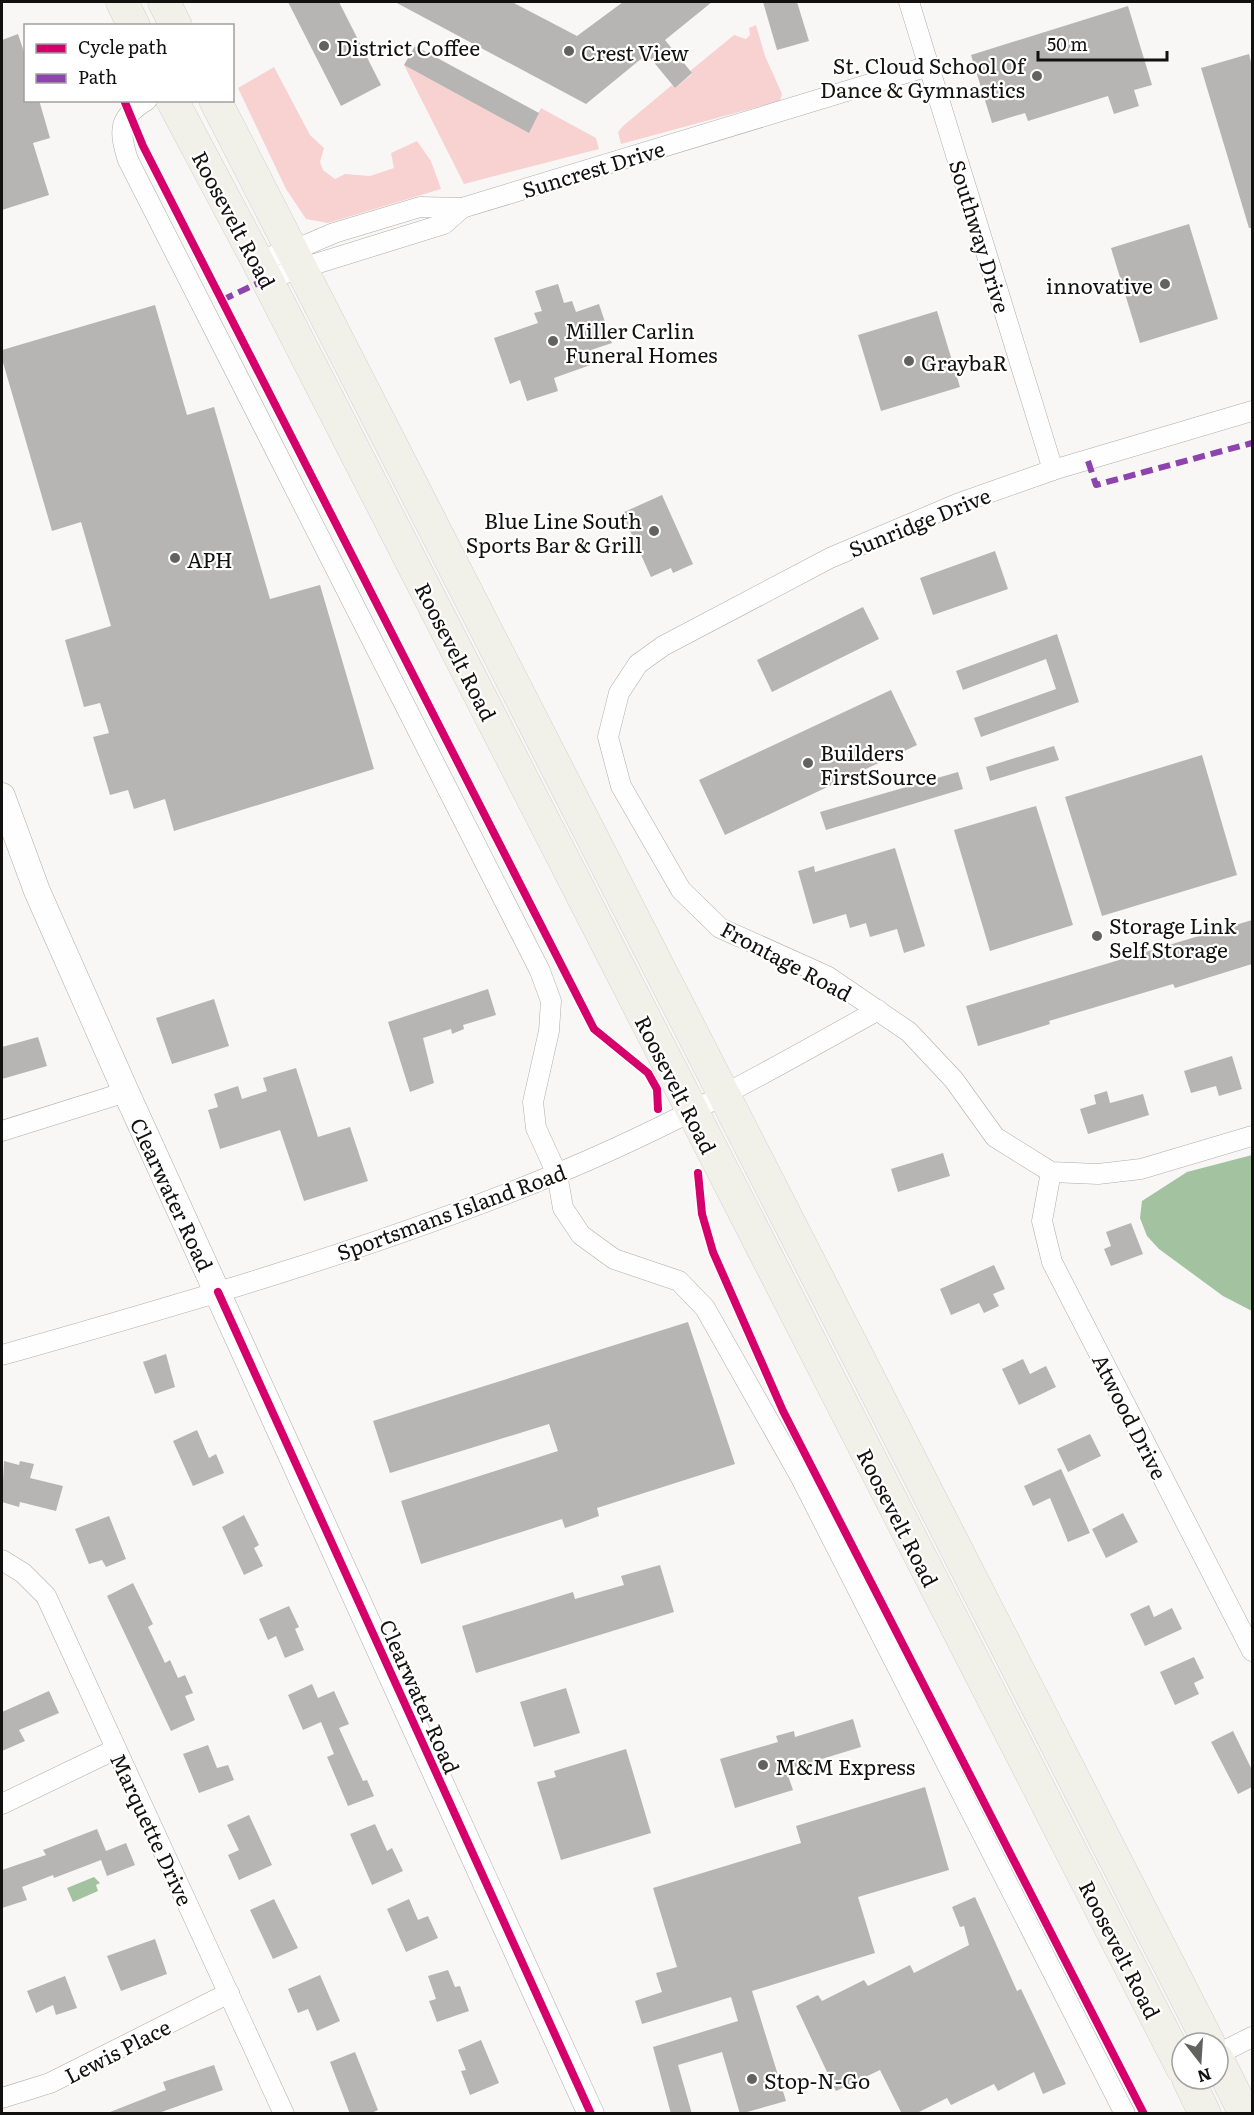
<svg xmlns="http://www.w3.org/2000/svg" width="1254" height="2115" viewBox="0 0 1254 2115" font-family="Literata,serif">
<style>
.green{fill:#f8d2d1}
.water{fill:#a2c2a0}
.building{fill:#b6b5b4}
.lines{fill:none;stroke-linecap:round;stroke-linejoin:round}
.minor-casing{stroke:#adacab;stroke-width:21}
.tertiary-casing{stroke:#adacab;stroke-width:27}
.primary-casing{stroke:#d2d1d1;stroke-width:33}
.minor{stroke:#fefefe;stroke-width:20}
.tertiary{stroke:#fefefe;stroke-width:26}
.primary{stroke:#f1f1ea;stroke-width:32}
.quiet{stroke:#8e44ad;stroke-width:6;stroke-dasharray:12 6;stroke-linecap:butt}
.cycleway-casing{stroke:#fff;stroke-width:11}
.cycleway{stroke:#d6006c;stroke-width:8}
.poi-dot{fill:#626260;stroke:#fff;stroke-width:2}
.labels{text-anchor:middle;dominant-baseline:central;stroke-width:4.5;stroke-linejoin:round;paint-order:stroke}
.poi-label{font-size:21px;fill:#121110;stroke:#fff;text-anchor:start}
.street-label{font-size:21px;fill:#121110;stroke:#fff}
</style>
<rect width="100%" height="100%" fill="#f8f7f6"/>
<g class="green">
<polygon points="756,25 765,56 782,94 780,101 621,144 618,132 623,126 672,85 675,88 692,74 690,71 734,35 746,39 750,35 749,28"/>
<polygon points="404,65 528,132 541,108 596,138 599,149 464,184"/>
<polygon points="274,67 310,135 324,148 320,162 323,170 335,179 345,174 370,176 394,168 391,153 417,141 431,161 441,189 328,223 306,219 286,189 238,88"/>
</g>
<g class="water">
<polygon points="1252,1155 1252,1311 1223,1296 1159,1249 1147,1236 1140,1218 1142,1201 1187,1172"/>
<polygon points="94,1877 100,1883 96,1885 98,1891 73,1902 67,1888"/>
</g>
<g class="building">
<polygon points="288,2 339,2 381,85 341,106"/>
<polygon points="395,2 512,2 577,36 623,2 712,2 665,40 692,73 675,88 647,54 586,104"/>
<polygon points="763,2 797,2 809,41 777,50"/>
<polygon points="1128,6 1152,85 1134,90 1139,106 1114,114 1108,96 1028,121 1025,113 992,123 971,55"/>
<polygon points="18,34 26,58 26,100 39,100 50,138 33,143 49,195 2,210 2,40"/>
<polygon points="415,46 539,113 529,133 404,65"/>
<polygon points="1249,54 1252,66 1252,228 1249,228 1201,68"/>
<polygon points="1189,224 1218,319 1140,343 1111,248"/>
<polygon points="558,284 564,303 572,301 576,312 599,304 612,343 591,350 596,363 554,378 558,391 527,401 520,380 510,384 494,338 538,323 534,313 542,311 535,291"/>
<polygon points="155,305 187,415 214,407 270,599 320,585 374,769 174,831 165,799 134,809 128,790 110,795 93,737 109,733 100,703 84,707 65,640 111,626 81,522 52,531 2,359 2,350"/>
<polygon points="937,311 960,387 881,411 858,335"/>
<polygon points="662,495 693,564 673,573 671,568 651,577 622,513"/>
<polygon points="995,551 1008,589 933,615 920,578"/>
<polygon points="863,607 879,639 772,692 757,660"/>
<polygon points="1057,634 1079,702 981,737 974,718 1056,689 1046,659 963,690 956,671"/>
<polygon points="891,690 917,745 725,835 699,780"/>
<polygon points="1054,746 1059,760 990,781 986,767"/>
<polygon points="1202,755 1237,875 1102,916 1065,797"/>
<polygon points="958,772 963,789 826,830 820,812"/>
<polygon points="1036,806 1073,925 990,951 954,830"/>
<polygon points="895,848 925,946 904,953 897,929 870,937 866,923 850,928 846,914 813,924 798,871 814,866 815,872"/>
<polygon points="1252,920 1252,964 1175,988 1173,984 1049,1021 1050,1024 978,1046 966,1006"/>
<polygon points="488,989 496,1015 463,1025 464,1029 452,1034 451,1029 423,1038 434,1083 410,1092 388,1022"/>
<polygon points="214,999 229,1046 172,1064 156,1018"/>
<polygon points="38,1037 47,1066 2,1079 2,1047"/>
<polygon points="1232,1056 1242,1089 1219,1096 1216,1086 1191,1093 1184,1071"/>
<polygon points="296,1068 318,1137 350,1127 368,1181 304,1201 280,1130 220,1149 208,1110 218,1107 214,1094 238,1086 242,1099 267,1091 263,1078"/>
<polygon points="1107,1091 1110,1103 1143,1094 1149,1115 1088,1134 1080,1109 1096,1104 1094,1095"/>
<polygon points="943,1153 950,1176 898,1192 891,1169"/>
<polygon points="1131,1223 1143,1254 1111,1266 1104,1249 1111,1246 1106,1232"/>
<polygon points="994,1265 1005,1289 993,1294 999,1306 984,1313 979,1303 951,1315 940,1289"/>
<polygon points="688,1322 735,1464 597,1508 599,1516 580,1523 565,1528 562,1519 421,1564 401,1501 558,1451 549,1424 390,1473 373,1421"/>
<polygon points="166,1354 175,1387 155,1394 143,1362"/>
<polygon points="1023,1359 1030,1374 1046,1366 1056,1387 1019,1405 1002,1369"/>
<polygon points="197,1430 209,1458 216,1454 224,1473 193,1486 173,1441"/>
<polygon points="1090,1434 1101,1456 1068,1472 1057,1449"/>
<polygon points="4,1461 19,1465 20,1461 34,1464 30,1478 63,1486 56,1511 20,1502 19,1507 2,1502"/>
<polygon points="1061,1469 1090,1533 1068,1542 1050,1498 1033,1506 1024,1486"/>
<polygon points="1123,1513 1138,1542 1106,1558 1092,1529"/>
<polygon points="244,1515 259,1545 254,1548 263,1566 244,1575 222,1527"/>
<polygon points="109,1516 126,1559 106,1567 102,1560 89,1564 75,1529"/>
<polygon points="660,1565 674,1612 476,1673 462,1626 573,1592 575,1599 624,1585 621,1576"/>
<polygon points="133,1583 153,1624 148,1627 165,1663 170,1660 178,1678 185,1675 193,1693 185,1696 195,1720 171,1731 107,1596"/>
<polygon points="1149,1605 1154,1617 1172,1608 1182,1629 1145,1646 1130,1614"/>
<polygon points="289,1606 299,1627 295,1629 304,1650 285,1658 276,1636 268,1640 259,1619"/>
<polygon points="1194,1657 1204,1678 1194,1683 1199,1694 1175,1705 1160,1672"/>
<polygon points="312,1684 318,1698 334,1691 349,1724 339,1728 363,1781 367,1780 374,1796 348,1806 327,1757 334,1754 321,1722 303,1730 288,1695"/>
<polygon points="566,1688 580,1733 534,1747 520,1702"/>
<polygon points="49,1691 59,1713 19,1730 25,1741 2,1751 2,1712"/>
<polygon points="853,1719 861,1747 786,1770 793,1790 735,1808 720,1759 778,1742 776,1736 794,1731 795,1737"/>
<polygon points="1233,1731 1252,1770 1252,1787 1238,1794 1211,1742"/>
<polygon points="208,1745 217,1768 228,1765 234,1780 199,1793 183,1754"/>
<polygon points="626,1749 651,1833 561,1860 537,1782 556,1777 554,1771"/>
<polygon points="925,1787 949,1870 858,1897 875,1953 752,1991 786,2101 740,2114 722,2052 678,2065 692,2114 671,2114 653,2047 738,2021 731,1997 642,2024 635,2001 662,1992 656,1973 677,1967 653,1888 801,1843 796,1826"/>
<polygon points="249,1815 272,1865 239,1880 228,1855 239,1850 227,1825"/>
<polygon points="375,1824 387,1851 392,1848 403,1871 372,1885 350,1834"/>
<polygon points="97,1829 106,1851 126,1843 135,1865 107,1876 101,1860 54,1878 53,1875 22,1887 27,1900 2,1908 2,1870 46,1855 43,1850"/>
<polygon points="975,1897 1017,1991 1021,1989 1066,2084 1043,2094 1034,2072 998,2091 994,2084 951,2105 947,2098 915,2114 902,2114 880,2070 836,2091 796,2006 818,1995 822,2001 864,1980 868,1986 910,1965 914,1973 969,1945 964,1926 960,1927 952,1907"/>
<polygon points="274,1899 298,1948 273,1959 250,1910"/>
<polygon points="409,1899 418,1920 428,1916 438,1938 406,1952 387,1909"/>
<polygon points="155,1939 167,1974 121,1991 107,1956"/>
<polygon points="448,1970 455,1987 460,1986 469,2011 437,2022 429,2001 436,1999 428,1976"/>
<polygon points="320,1975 340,2021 317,2031 308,2009 298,2013 288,1989"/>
<polygon points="65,1976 77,2008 56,2015 53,2005 36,2013 27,1991"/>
<polygon points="481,2040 499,2083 470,2095 461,2071 466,2070 458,2050"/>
<polygon points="355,2052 378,2110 369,2114 350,2114 330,2062"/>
<polygon points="214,2065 223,2090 156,2114 105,2114 166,2090 163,2082"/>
</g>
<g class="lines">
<defs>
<g id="minor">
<polyline points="909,2 1053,470"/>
<path d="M 147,100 C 119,117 118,129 128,160 L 540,971 L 551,1001 L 549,1031 L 533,1102 L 536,1128 L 557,1174 L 563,1208 L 581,1235 L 614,1259 L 679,1281 L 705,1308 L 800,1476 L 1125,2114"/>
<polyline points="257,260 292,251 334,233 420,207 462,208 929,66"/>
<polyline points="267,279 444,224 462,208"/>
<polyline points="1252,411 1053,470 957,504 830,558 663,646 638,664 619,693 608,737 621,786 681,890 720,928 827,976 909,1032 954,1080 995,1137 1051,1172 1098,1174 1141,1169 1252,1136"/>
<polyline points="2,1131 126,1092"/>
<polyline points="1051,1172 1042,1221 1052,1262 1252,1651"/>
<path d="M 2,1355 C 189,1302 376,1248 556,1174 C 668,1128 773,1069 878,1010"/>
<polyline points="2,1560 23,1573 46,1596 284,2114"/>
<polyline points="2,1804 116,1749"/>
<polyline points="1218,2054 1252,2037"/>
<polyline points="2,2098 50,2083 229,1993"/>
</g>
<polyline id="tertiary" points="2,796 37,891 126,1092 591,2114"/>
<g id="primary">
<polyline points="122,2 134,26"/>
<polyline points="164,2 176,26"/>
<polyline points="172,100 257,260 1182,2068"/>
<polyline points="215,100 1209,2043"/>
<polyline points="1218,2060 1245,2114"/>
<polyline points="1188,2079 1205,2114"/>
</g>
</defs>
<use href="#minor" class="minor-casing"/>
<use href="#tertiary" class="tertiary-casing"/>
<use href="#primary" class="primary-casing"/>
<use href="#minor" class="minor"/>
<use href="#tertiary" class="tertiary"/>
<use href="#primary" class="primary"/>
<g class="quiet">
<polyline points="222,300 267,279"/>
<polyline points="1088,461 1096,485 1252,443"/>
</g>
<defs>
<g id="cycleway">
<polyline points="124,100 143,146 594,1029 648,1073 657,1089 658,1109"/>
<polyline points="698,1173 702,1214 713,1252 783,1411 1144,2114"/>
<polyline points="218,1292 591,2114"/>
</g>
</defs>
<use href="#cycleway" class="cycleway-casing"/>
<use href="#cycleway" class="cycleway"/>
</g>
<g class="poi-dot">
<circle cx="324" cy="46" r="6"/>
<circle cx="569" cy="51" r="6"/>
<circle cx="1037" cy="76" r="6"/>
<circle cx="1165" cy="284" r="6"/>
<circle cx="553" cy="341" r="6"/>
<circle cx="909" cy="361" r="6"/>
<circle cx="654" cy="531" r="6"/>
<circle cx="175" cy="558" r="6"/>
<circle cx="808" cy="763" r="6"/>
<circle cx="1097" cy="936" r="6"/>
<circle cx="763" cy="1765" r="6"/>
<circle cx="752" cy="2079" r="6"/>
</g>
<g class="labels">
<g class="poi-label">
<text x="336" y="46">District Coffee</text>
<text x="581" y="51">Crest View</text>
<text x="1025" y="64" text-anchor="end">St. Cloud School Of<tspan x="1025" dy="24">Dance &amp; Gymnastics</tspan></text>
<text x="1153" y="284" text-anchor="end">innovative</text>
<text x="565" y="329">Miller Carlin<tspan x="565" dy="24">Funeral Homes</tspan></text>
<text x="921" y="361">GraybaR</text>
<text x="642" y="519" text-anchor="end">Blue Line South<tspan x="642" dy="24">Sports Bar &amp; Grill</tspan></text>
<text x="187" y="558">APH</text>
<text x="820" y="751">Builders<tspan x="820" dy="24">FirstSource</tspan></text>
<text x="1109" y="924">Storage Link<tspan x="1109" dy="24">Self Storage</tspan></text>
<text x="775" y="1765">M&amp;M Express</text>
<text x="764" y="2079">Stop-N-Go</text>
</g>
<g class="street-label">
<text transform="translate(593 168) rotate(-17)">Suncrest Drive</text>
<text transform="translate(235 219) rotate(62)">Roosevelt Road</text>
<text transform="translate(981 236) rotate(73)">Southway Drive</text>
<text transform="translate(919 521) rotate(-22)">Sunridge Drive</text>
<text transform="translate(457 651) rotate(63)">Roosevelt Road</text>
<text transform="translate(787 960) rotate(28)">Frontage Road</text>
<text transform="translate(677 1084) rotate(63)">Roosevelt Road</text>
<text transform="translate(173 1194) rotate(65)">Clearwater Road</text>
<text transform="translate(451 1211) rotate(-20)">Sportsmans Island Road</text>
<text transform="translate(1131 1416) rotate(63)">Atwood Drive</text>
<text transform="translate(899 1517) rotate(63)">Roosevelt Road</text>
<text transform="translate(421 1696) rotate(66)">Clearwater Road</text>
<text transform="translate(153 1829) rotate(65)">Marquette Drive</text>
<text transform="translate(1121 1949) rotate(63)">Roosevelt Road</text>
<text transform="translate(117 2050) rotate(-27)">Lewis Place</text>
</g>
</g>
<rect width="1254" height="2115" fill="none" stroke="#121110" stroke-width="6"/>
<rect x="24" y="24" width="210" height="78" fill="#ffffff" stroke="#a0a09f" stroke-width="1.5"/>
<rect x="36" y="44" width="30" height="9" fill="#d6006c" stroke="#a0a09f" stroke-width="1.5"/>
<text x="78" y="54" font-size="18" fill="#121110">Cycle path</text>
<rect x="36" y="74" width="30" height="9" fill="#8e44ad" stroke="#a0a09f" stroke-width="1.5"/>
<text x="78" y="84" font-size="18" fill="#121110">Path</text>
<g transform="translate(1200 2061) rotate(163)"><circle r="28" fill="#ffffff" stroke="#a0a09f" stroke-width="1.5"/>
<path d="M0-4.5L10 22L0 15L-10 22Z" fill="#626260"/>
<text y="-9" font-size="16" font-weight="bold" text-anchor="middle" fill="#121110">N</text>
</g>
<path d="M1038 51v9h129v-9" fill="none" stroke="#121110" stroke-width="3"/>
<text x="1047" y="51" font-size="18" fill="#121110" stroke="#ffffff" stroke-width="4.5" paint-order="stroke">50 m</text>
</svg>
